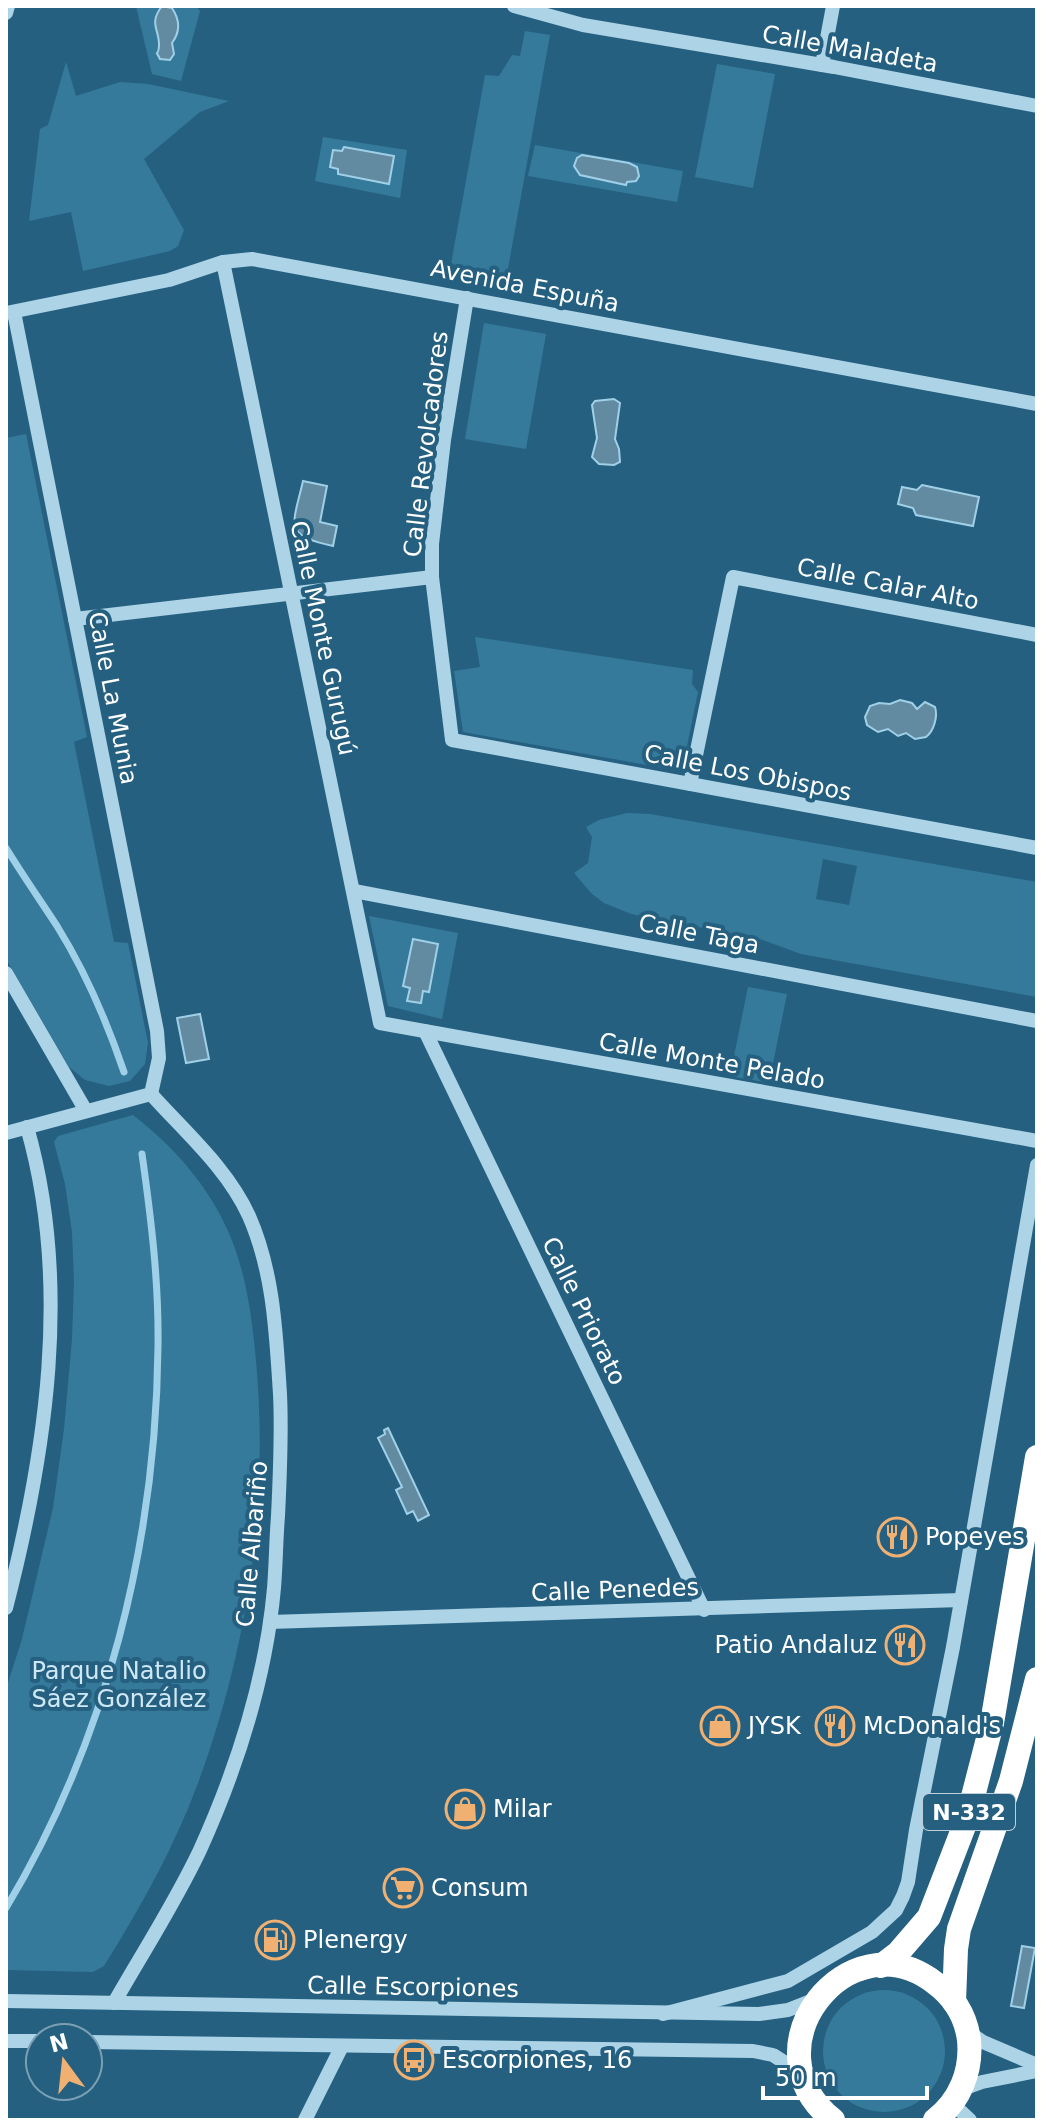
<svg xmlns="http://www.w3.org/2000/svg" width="1043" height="2126" viewBox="0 0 1043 2126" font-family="'DejaVu Sans',sans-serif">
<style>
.green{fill:#367a9b;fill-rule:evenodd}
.water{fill:#628ba1;stroke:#a0d0e7;stroke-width:2}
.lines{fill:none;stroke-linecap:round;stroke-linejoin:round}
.stream{stroke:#a0d0e7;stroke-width:7}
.minor{stroke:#acd3e6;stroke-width:14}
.highway{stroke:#fff;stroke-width:24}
.labels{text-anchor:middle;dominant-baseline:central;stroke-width:8;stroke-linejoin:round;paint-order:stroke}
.shield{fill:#256080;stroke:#becfd9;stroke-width:2}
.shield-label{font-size:22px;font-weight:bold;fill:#fff}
.street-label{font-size:24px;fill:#fff;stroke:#256080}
.poi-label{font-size:24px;fill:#fff;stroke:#256080;text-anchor:start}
.park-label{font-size:24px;fill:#cfe8f5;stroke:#256080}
</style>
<rect width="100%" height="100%" fill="#256080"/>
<g class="green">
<polygon points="136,6 196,6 200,11 181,81 152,74"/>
<polygon points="525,31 550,35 507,274 451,264 485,75 499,76 512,55 520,56"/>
<polygon points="66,62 76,96 120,82 148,84 229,101 200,112 144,159 184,230 178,246 170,251 83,271 71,212 29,221 40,129 48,125"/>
<polygon points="717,64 775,74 753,188 695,177"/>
<polygon points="323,137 407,150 400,198 315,181"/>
<polygon points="535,145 683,171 677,202 528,176"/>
<polygon points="484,323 546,334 526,449 465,439"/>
<polygon points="26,434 87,737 74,742 114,942 128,943 148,1043 145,1064 130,1081 109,1086 85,1080 69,1067 6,959 6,438"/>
<polygon points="475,637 693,670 692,684 698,692 683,766 675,770 463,732 454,671 480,667"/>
<path d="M 627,813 L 650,814 L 1037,882 L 1037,997 L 801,954 L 760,939 L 631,914 L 604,903 L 592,894 L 574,873 L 588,863 L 592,837 L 586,827 L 599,820 ZM 823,859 L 857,866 L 849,905 L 816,899 Z"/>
<polygon points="369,916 458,933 442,1019 388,1006"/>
<polygon points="748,987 787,994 769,1083 730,1076"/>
<path d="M 133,1115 C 174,1147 207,1184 228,1231 C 246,1271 252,1317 256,1361 C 269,1505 248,1648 198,1783 C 174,1848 140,1908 104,1966 L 93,1972 L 6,1970 L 6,1689 L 22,1639 L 53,1508 L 64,1429 L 72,1339 L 74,1281 L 72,1232 L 65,1184 L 54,1142 L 58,1136 Z"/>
<circle cx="884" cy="2051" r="61"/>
</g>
<g class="water">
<path d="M 162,6 L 172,8 C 180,20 181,31 172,43 L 174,54 L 170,60 L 160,59 C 154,47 158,59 159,46 C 160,30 148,24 162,6 Z"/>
<polygon points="344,147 394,156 389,184 338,174 338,169 330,167 333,150 342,151"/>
<polygon points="582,155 629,163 637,167 639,176 636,181 627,182 626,185 580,175 574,166 577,158"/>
<polygon points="614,399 620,403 615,439 619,449 620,462 614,465 599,464 592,457 597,438 592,405 595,401"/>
<path d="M 303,481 L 327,486 L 320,522 L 337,526 L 333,546 C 282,535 293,525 303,481 Z"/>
<polygon points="922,485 979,497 973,526 916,515 913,508 898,504 902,487 917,490"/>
<path d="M 900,700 L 912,703 L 917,709 L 925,702 L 935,707 C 938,716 934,731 926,737 L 915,739 L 906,733 L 898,736 L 888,729 L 878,732 L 867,725 L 865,717 L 870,706 L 879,703 L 890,704 Z"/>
<polygon points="413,939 438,944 429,992 423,991 421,1003 407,1001 410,988 403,986"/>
<polygon points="200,1014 209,1059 186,1063 177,1018"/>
<polygon points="388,1428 429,1515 418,1521 413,1511 407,1514 396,1490 402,1487 378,1438 385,1434 384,1430"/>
<polygon points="1022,1946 1035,1948 1024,2008 1011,2006"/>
</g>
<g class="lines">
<g class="stream">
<path d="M 6,848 C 22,874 40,900 57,926 C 85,971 107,1022 124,1072"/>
<path d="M 6,1908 C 107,1740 156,1542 158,1347 C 159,1282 151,1218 142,1154"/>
</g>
<g class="minor">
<polyline points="514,6 583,25 834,67 1037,106"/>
<polyline points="6,13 8,6"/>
<polyline points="822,65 833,6"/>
<polyline points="223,262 380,1023 1037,1141"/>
<polyline points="467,298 444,440 432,544 432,577 452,740 1037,848"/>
<polyline points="14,312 157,1031 159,1058 151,1094"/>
<polyline points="6,313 169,280 223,262 252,259 1037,404"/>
<polyline points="75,619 432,577"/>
<polyline points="690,784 733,577 1037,635"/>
<polyline points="354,891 1037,1021"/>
<polyline points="6,973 86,1111"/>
<polyline points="425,1031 704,1610"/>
<polyline points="6,1133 151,1094"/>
<path d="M 6,1608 C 46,1453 72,1284 27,1127"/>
<polyline points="270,1622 961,1600"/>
<polyline points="6,2001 759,2014 788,2010 816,1999"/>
<path d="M 114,2003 C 143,1952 175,1903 200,1850 C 237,1768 266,1678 274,1588 C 276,1564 276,1540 278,1516 C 280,1475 282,1435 280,1394 C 276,1334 274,1273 249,1216 C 227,1168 186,1133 151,1094"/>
<polyline points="663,2014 788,1981 872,1932 896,1910 903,1896 908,1882 916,1830 953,1647 1037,1165"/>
<polyline points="967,2031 983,2042 1037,2065"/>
<polyline points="6,2041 40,2041"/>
<polyline points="88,2042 753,2051 773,2055 801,2073"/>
<polyline points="960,2090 982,2082 1037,2071"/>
<polyline points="952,2103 970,2120"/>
<polyline points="305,2120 342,2046"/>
</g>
<g class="highway">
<polyline points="881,1966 898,1953 929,1917 968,1816 992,1723 1037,1457"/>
<polyline points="954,2002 956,1949 959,1929 1011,1781 1037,1679"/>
<path d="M 833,2120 C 744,2049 848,1916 935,1983 C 954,1997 966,2017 969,2040 C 972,2071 960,2101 935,2120"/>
</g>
</g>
<defs>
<symbol id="restaurant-ring" viewBox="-11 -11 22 22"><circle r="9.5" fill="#256080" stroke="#efb071" stroke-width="1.5"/><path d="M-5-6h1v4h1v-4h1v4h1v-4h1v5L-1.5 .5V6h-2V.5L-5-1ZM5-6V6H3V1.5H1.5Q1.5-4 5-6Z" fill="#efb071"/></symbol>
<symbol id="shop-ring" viewBox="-11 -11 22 22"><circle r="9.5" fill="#256080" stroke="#efb071" stroke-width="1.5"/><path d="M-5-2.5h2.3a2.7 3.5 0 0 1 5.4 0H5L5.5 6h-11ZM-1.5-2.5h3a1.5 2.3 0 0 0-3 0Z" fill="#efb071"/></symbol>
<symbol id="supermarket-ring" viewBox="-11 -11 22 22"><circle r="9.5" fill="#256080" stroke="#efb071" stroke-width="1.5"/><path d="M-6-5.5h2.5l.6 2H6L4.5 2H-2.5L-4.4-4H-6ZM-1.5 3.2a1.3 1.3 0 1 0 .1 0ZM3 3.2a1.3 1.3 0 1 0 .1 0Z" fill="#efb071"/></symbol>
<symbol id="fuel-ring" viewBox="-11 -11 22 22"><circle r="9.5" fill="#256080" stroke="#efb071" stroke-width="1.5"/><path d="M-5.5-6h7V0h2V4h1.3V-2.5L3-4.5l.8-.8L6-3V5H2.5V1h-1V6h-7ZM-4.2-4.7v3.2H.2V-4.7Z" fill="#efb071"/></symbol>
<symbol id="bus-ring" viewBox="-11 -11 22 22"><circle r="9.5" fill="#256080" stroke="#efb071" stroke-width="1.5"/><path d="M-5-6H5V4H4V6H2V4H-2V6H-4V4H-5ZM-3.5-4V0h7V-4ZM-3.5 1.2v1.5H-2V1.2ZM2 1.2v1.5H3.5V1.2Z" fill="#efb071"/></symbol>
</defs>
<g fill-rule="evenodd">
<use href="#restaurant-ring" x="875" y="1515" width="44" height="44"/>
<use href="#restaurant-ring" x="883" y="1623" width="44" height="44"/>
<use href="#shop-ring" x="698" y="1704" width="44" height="44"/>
<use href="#restaurant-ring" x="813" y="1704" width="44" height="44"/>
<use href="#shop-ring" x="443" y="1787" width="44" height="44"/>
<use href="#supermarket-ring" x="381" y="1866" width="44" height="44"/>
<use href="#fuel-ring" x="253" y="1918" width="44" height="44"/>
<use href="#bus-ring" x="392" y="2038" width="44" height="44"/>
</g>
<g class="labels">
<rect class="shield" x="923" y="1794" width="92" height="36" rx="6"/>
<g class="shield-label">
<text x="969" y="1812">N-332</text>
</g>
<g class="street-label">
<text transform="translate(850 49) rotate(10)">Calle Maladeta</text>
<text transform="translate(525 286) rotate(11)">Avenida Espuña</text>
<text transform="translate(426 444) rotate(-83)">Calle Revolcadores</text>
<text transform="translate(888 584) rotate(11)">Calle Calar Alto</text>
<text transform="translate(323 638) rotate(78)">Calle Monte Gurugú</text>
<text transform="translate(113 698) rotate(79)">Calle La Munia</text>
<text transform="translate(748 773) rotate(11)">Calle Los Obispos</text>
<text transform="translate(699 934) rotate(11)">Calle Taga</text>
<text transform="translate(712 1061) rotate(10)">Calle Monte Pelado</text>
<text transform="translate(584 1311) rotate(64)">Calle Priorato</text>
<text transform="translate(252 1544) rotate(-85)">Calle Albariño</text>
<text transform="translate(615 1590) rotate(-2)">Calle Penedes</text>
<text transform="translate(413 1987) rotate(1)">Calle Escorpiones</text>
</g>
<g class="poi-label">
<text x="925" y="1537">Popeyes</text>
<text x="877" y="1645" text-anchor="end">Patio Andaluz</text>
<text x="748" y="1726">JYSK</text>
<text x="863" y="1726">McDonald's</text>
<text x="493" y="1809">Milar</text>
<text x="431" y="1888">Consum</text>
<text x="303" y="1940">Plenergy</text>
<text x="442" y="2060">Escorpiones, 16</text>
</g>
<g class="park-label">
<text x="119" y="1671">Parque Natalio<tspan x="119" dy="28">Sáez González</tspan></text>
</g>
</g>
<rect width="1043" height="2126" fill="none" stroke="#ffffff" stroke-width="16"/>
<g transform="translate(64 2062) rotate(345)"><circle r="38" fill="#256080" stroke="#7ca0b3" stroke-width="2"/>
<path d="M0-6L14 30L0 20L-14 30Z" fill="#efb071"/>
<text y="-12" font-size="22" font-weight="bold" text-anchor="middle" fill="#ffffff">N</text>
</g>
<path d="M763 2086v12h164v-12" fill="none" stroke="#ffffff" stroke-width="4"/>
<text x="775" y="2086" font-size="24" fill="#ffffff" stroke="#256080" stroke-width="6" paint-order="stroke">50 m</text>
</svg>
